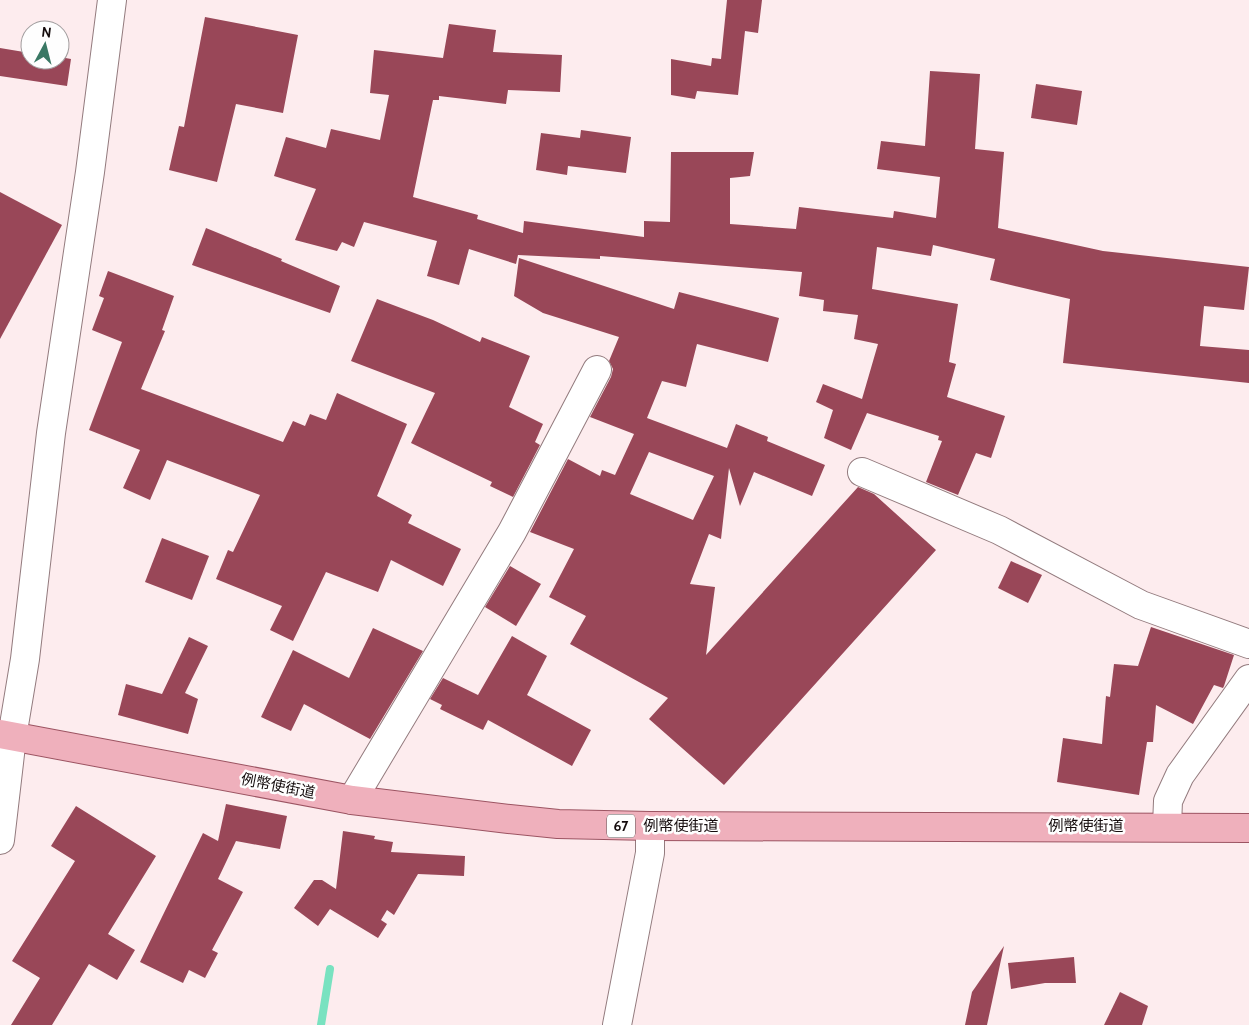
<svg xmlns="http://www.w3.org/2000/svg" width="1249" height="1025" viewBox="0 0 1249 1025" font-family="Cabin,'Noto Sans JP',sans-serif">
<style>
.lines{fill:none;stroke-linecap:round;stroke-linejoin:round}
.stream{stroke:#79e2c0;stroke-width:8}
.building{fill:#994758;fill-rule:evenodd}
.minor-casing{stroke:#937b7e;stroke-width:30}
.major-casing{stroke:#9c5462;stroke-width:30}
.minor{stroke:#fff;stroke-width:28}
.major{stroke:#efb0bc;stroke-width:28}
.labels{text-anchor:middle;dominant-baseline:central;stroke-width:5;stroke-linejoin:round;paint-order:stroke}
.shield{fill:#fefefe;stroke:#5b5555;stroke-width:1}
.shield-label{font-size:14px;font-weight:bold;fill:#150c0d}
.street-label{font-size:15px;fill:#150c0d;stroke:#fefefe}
</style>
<rect width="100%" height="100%" fill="#fdecee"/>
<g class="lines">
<polyline class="stream" points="321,1025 330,969"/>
</g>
<g class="building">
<polygon points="727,0 762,0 758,33 745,31 738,95 697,91 695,99 671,95 671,59 711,66 712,58 721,59"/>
<polygon points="205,17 298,35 283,113 236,104 217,182 169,170 179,126 184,127"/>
<polygon points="449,24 496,30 493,52 562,55 560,92 508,90 506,104 439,96 439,100 433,100 413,197 478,215 477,219 523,233 524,221 644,237 644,221 670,222 671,152 754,152 750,176 730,178 730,224 796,229 799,207 893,218 894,211 936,218 940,177 877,169 881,141 925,146 930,71 980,74 975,149 1004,152 998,228 1103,251 1249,267 1244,310 1204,306 1200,346 1249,350 1249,383 1063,363 1070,299 990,280 995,259 933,245 931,256 877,247 872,289 958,304 949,362 956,364 947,397 1005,416 991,458 976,453 958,495 926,482 942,441 938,440 939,436 867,413 851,450 824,438 833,410 816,402 823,384 862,399 878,344 854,339 858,315 823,311 824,300 799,296 802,272 600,256 600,259 518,255 516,264 469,249 459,285 427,276 437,241 364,222 354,247 342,242 337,251 295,240 316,189 274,176 286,137 326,148 331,129 380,140 389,95 370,93 374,50 443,58"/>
<polygon points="0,48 30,53 30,60 60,60 60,57 71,59 67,86 0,76"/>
<polygon points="1036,84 1082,91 1077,125 1031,118"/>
<polygon points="581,130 631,137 626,173 568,166 567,175 536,170 541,133 580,138"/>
<polygon points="0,192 62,225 0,339"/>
<polygon points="206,228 282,259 281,261 340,286 330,313 192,265"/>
<path d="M 519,258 L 674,309 L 679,292 L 779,318 L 768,362 L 697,344 L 686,387 L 662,381 L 647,418 L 727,448 L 736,424 L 768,437 L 767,441 L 825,465 L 812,496 L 754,472 L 740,506 L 729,468 L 721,539 L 709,534 L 690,584 L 715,587 L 706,655 L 858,487 L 874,494 L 936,550 L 724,785 L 649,719 L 668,698 L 570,644 L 586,616 L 549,597 L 574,549 L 530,532 L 568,459 L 600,476 L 602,470 L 615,475 L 634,434 L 590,417 L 611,377 L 613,369 L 609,361 L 619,337 L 543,313 L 514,296 ZM 649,452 L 714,476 L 693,520 L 630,494 Z"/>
<polygon points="108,271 174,296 162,330 165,331 141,389 283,442 293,421 305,426 310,414 326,420 337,393 407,424 377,496 412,515 408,523 461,549 443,586 391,560 378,592 326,572 293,641 270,630 282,606 216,579 228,550 233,552 260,495 167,460 150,500 123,488 140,450 89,430 122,342 92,330 104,298 99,296"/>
<polygon points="377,299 433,320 480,342 482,337 530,356 509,407 543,424 535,442 540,445 513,497 490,486 492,482 411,443 435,393 351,361"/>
<polygon points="162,538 209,556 192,600 145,582"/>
<polygon points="1011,561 1042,575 1028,603 998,588"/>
<polygon points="510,566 541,584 516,626 485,607"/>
<polygon points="1151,627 1234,655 1224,686 1223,688 1214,685 1193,724 1156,705 1153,742 1147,742 1139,795 1057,782 1063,738 1102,744 1106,696 1110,697 1114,664 1138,666"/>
<polygon points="373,628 423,651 370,739 304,704 291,731 261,717 293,650 349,678"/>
<polygon points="512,636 547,656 527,695 591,730 572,766 488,720 483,730 440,709 442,705 430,699 443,678 478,695"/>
<polygon points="189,637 208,646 185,693 198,699 188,734 118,715 126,684 162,694"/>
<polygon points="226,804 287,816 280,849 236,841 218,879 243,892 212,950 218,953 205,978 189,970 183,983 140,962 203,833 218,841"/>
<polygon points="76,806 156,856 108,934 135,950 117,980 89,964 52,1025 11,1025 40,978 12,961 75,861 51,846"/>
<polygon points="343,831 375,836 374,839 393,842 391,852 465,856 464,876 418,874 394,915 387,910 381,920 387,924 378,938 330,909 318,926 294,908 314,880 322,880 336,889"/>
<polygon points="1004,946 987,1025 965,1025 972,992"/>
<polygon points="1074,957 1076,983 1045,983 1011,989 1008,963"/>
<polygon points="1120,992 1148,1006 1142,1025 1104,1025"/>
</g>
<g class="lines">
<defs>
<g id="minor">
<polyline points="862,472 999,530 1141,605 1249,644"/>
<polyline points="352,800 512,532 597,370"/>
<polyline points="1167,826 1168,801 1180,775 1249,679"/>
<polyline points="0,840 12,737 25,659 51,433 90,172 112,0"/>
<polyline points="617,1025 650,853 650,826"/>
</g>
<polyline id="major" points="0,734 352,800 509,819 558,824 650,826 1249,828"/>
</defs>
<use href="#minor" class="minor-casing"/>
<use href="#major" class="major-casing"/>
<use href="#minor" class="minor"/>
<use href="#major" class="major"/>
</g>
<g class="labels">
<rect class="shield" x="607" y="814.5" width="28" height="23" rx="4"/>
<g class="shield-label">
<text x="621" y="826">67</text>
</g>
<g class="street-label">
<text transform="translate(278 786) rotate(11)">例幣使街道</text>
<text x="681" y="826">例幣使街道</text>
<text x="1086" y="826">例幣使街道</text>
</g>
</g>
<g transform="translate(45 45) rotate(7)"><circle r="24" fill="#fefefe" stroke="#a19d9e"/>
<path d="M0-4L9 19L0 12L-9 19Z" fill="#3a7864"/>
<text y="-8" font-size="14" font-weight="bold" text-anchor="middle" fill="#150c0d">N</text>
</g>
</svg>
